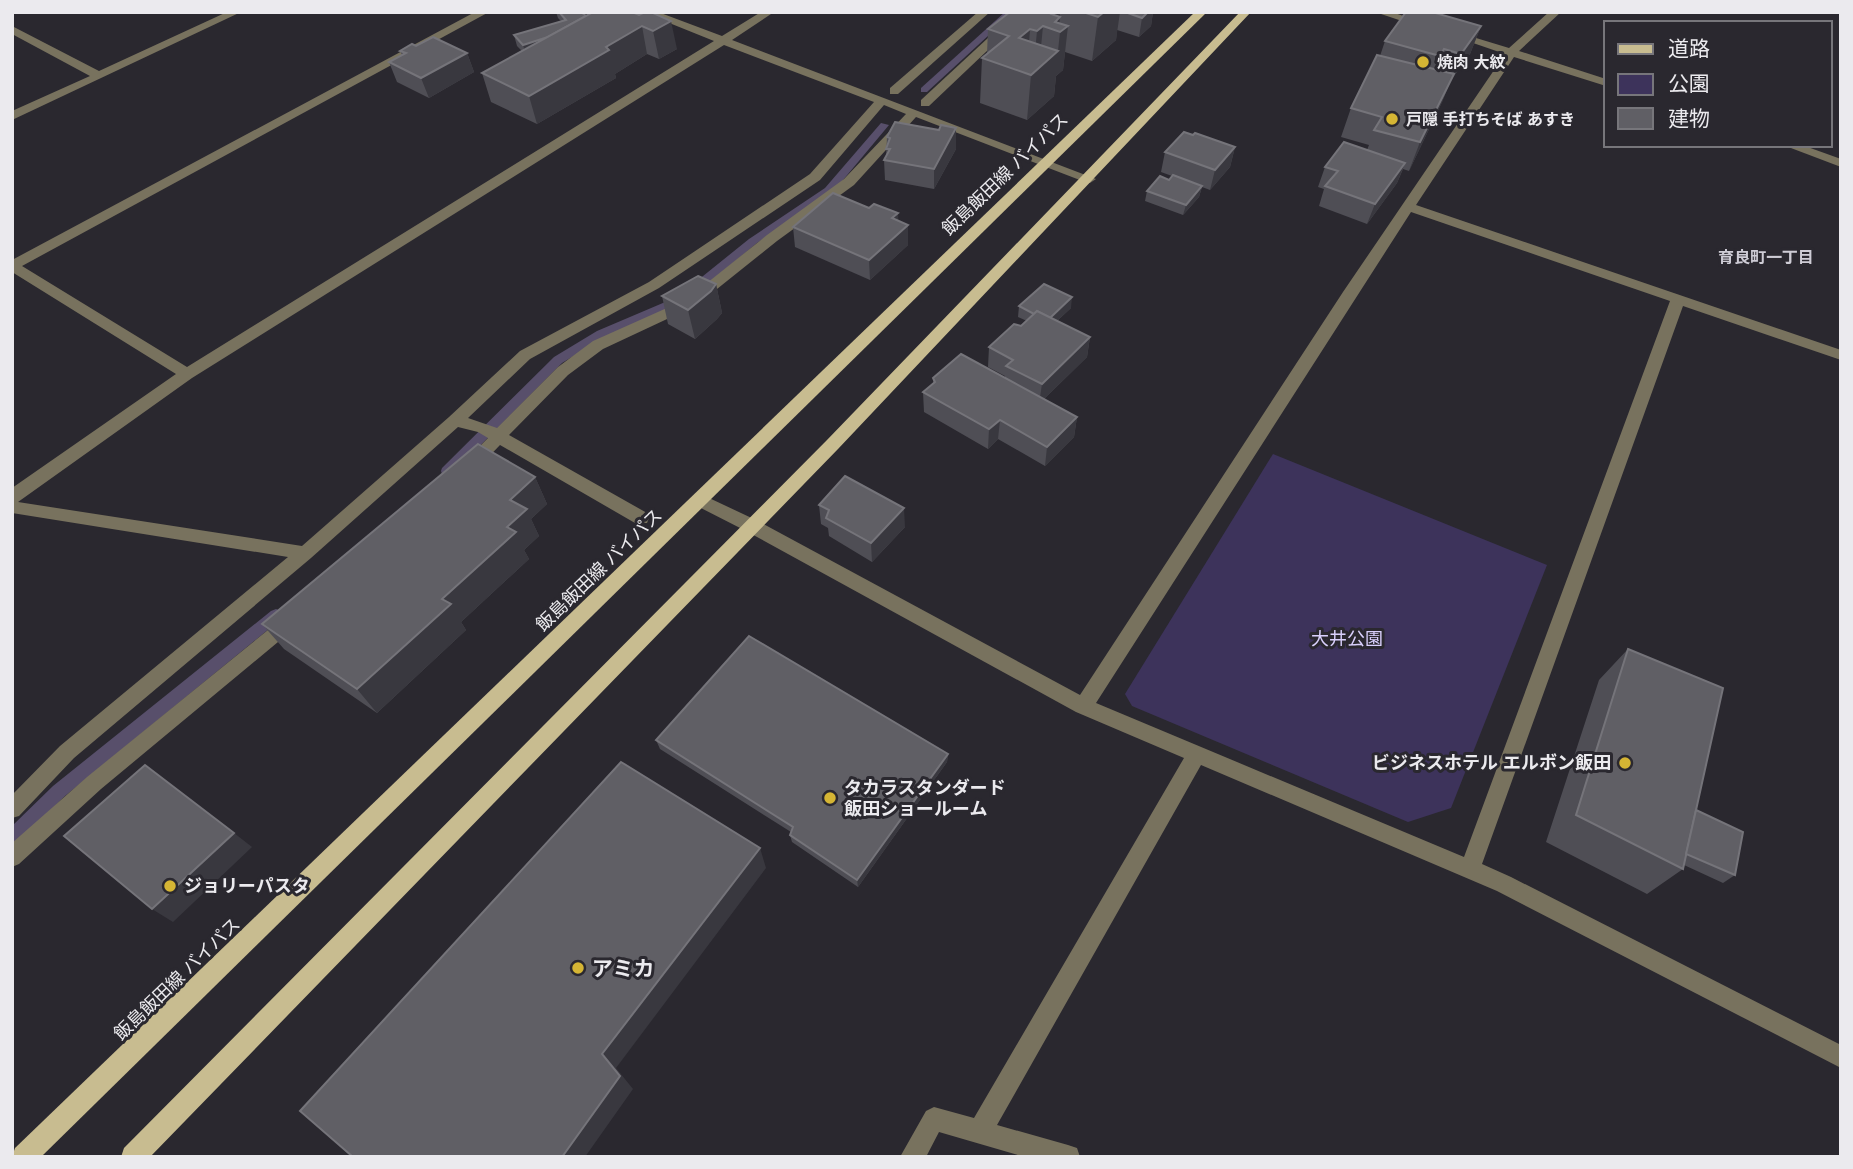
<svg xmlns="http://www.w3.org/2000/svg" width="1853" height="1169" viewBox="0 0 1853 1169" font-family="Arial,'Noto Sans JP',sans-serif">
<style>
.green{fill:#3d335b}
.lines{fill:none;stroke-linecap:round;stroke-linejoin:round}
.stream{fill:#584f6b;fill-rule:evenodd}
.minor{fill:#78725e;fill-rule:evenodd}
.major{fill:#c8bc90;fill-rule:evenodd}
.wall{fill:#4f4e55}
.shaded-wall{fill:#39383f}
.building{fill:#605f65;stroke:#75747a;stroke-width:2}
.poi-dot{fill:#d5b534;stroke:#2a282f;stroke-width:2.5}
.labels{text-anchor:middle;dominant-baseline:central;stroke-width:6;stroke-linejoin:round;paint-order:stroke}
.far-poi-label{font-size:16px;font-weight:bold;fill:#ebeaee;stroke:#2a282f;text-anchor:start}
.far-neighbourhood-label{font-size:16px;font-weight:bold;fill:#ceccd5;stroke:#2a282f}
.street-label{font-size:18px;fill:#ebeaee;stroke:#2a282f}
.park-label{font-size:18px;fill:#d9d0fc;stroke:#2a282f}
.poi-label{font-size:18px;font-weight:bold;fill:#ebeaee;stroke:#2a282f;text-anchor:start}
.near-poi-label{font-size:21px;font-weight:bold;fill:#ebeaee;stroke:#2a282f;text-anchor:start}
</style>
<rect width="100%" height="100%" fill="#2a282f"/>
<polygon class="green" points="1273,454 1547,565 1451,808 1408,822 1132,706 1125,694"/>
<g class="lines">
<g class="stream">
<polygon points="1005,12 1014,12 927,92 921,92 921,88"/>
<polygon points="881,123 889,125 833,192 757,243 685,303 605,337 562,363 452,474 442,474 441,471 442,468 554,357 597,331 677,297 749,239 825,188"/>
<polygon points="276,609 281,611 283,615 281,619 65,796 18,842 12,845 12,826 53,786 271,611"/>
</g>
<g class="minor">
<polygon points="227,12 241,12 12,120 12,111 90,76 12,34 12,26 99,71"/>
<path d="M 475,12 L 489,12 L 22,266 L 187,367 L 714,41 L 642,12 L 658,12 L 722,36 L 761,12 L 774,12 L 732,40 L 1096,179 L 1090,183 L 1085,182 L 916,117 L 854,185 L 777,241 L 697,305 L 603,349 L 568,375 L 509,435 L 647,513 L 649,518 L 647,523 L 635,523 L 500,445 L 476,470 L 464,470 L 462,466 L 464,462 L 488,438 L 478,432 L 458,427 L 311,558 L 74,758 L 19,816 L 12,818 L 12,795 L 60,746 L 288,557 L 12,513 L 12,488 L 176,374 L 12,272 L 12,260 ZM 724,45 L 874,102 L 810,174 L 649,282 L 520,351 L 449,417 L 302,546 L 18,502 L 192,378 ZM 884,105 L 906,114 L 844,179 L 767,235 L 687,299 L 593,341 L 558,367 L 497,428 L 468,418 L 530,359 L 659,288 L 820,180 Z"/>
<polygon points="978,12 990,12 898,94 890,94 890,88"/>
<polygon points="1016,12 1028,12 929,106 921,106 921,100"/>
<polygon points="1375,12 1392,12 1429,25 1423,28"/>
<path d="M 1549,12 L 1561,12 L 1519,51 L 1606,79 L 1606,86 L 1514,57 L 1416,205 L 1841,350 L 1841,360 L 1683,306 L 1482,864 L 1511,877 L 1841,1045 L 1841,1068 L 1497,891 L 1201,765 L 997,1125 L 1068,1145 L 1077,1148 L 1080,1157 L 1025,1157 L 939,1132 L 926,1157 L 900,1157 L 926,1111 L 934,1107 L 974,1118 L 1184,758 L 1076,712 L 746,531 L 695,505 L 693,501 L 695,497 L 707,497 L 758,521 L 1080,695 L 1343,292 L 1505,54 L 1447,34 L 1453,31 L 1509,48 ZM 1411,212 L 1670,301 L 1464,857 L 1096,703 Z"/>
<polygon points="1783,145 1802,145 1841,159 1841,167"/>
<polygon points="290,615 296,617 299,622 296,627 101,789 19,864 12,867 12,843 87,777 284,617"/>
</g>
<g class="major">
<polygon points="1195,12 1207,12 41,1157 12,1157 15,1148"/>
<polygon points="1240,12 1251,12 838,449 150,1157 121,1157 124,1148 827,440"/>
</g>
</g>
<g class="wall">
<polygon points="556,12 584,12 586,16 632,12 677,49 659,59 647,54 615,74 616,78 537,124 491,102 482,73 522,51 517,46 514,35 561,21 558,18"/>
<polygon points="1010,12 1153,12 1151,26 1139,37 1117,30 1116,40 1092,61 1065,52 1063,70 1056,76 1054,96 1027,120 980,103 982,58 987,54 988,29"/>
<polygon points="1481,26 1470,54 1451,80 1442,102 1409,171 1403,169 1397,183 1367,224 1319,206 1324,189 1318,187 1325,167 1367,150 1369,145 1341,137 1351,108 1380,56 1385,41"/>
<polygon points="416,46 467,53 474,72 429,98 397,82 389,62 402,55 400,51"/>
<polygon points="1193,135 1235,147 1230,167 1210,190 1202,187 1199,197 1183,215 1145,201 1147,191 1169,180 1172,176 1161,172 1165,152"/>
<polygon points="887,137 956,149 934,189 885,180 884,160 886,156"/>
<polygon points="898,221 908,225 908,245 870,280 795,247 793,227"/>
<polygon points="716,284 722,313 717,319 695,339 668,324 662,296"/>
<polygon points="1019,306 1071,308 1057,321 1090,337 1087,357 1044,399 1077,417 1074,437 1045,466 998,439 988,449 924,412 923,392 933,384 933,378 1005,378 1005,376 988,367 989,347 1021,326 1027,321 1018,317"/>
<polygon points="535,477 547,504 531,519 539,536 524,550 529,559 461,622 466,630 377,713 284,649 262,624"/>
<polygon points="819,505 905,527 872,562 829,536 828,528 821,524"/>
<polygon points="1628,649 1696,810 1735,875 1723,883 1684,865 1683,869 1647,894 1546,842 1599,680"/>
<polygon points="656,740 948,754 947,762 858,887 792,842 790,835 791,832 660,749"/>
</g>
<g class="shaded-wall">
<polygon points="1052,12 1060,12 1059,32 1051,14"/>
<polygon points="1104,12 1120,12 1116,40 1092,61 1098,17"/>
<polygon points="1148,12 1153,12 1151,26 1139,37 1142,18"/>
<polygon points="671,21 677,49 659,59 653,31"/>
<polygon points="593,23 526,55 523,45"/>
<polygon points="642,26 647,54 615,74 616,78 537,124 529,96 606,47"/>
<polygon points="1043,26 1039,68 1058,51 1060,32 1068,26 1063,70 1056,76 1054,96 1027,120 1031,75 1033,73 1037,31"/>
<polygon points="1481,26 1470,54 1451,80 1442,102 1409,171 1420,142 1451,80 1461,54"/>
<polygon points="1030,29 1027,73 1019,38"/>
<polygon points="1444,49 1433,78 1429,84 1440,56"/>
<polygon points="467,53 474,72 429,98 421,78"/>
<polygon points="956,128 956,149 934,189 934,169"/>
<polygon points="1235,147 1230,167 1210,190 1215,170"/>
<polygon points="1405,163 1397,183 1367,224 1375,204"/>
<polygon points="1202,186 1199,197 1183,215 1186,205"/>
<polygon points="898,213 899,233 908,225 908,245 870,280 869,260 892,218"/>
<polygon points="716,284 722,313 717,319 695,339 688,310"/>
<polygon points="1072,297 1071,308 1046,331 1047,321"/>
<polygon points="1090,337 1087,357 1039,404 1042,384"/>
<polygon points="1077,417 1074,437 1045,466 1047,447"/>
<polygon points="1000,420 998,439 988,449 989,429"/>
<polygon points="535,477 547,504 531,519 539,536 524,550 529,559 461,622 466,630 377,713 357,689 507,527 510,500"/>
<polygon points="904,508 905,527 872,562 871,543"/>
<polygon points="948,754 947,762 858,887 857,880"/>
<polygon points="234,833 252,847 173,922 152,909"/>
<polygon points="760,848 766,868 616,1068 633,1089 585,1157 562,1157 602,1054"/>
</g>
<g class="building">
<polygon points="559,12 581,12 586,16 548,37 523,45 514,35 566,20"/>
<polygon points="593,12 632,12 639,15 645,12 651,12 671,21 653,31 642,26 606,47 609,50 529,96 482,73"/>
<polygon points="1010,12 1052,12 1051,14 1060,17 1055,22 1068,26 1060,32 1043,26 1037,31 1030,29 1019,38 1058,51 1031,75 982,58 1009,36 988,29"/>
<polygon points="1083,12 1104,12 1098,17"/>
<polygon points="1125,12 1148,12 1142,18"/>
<polygon points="1406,12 1432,12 1481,26 1461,54 1444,49 1440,56 1385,41"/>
<polygon points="433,37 467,53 421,78 389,62 406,53 400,51 412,44 416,46"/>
<polygon points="1377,55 1454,74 1420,142 1374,130 1382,117 1351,108"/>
<polygon points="895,122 939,130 941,125 956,128 934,169 884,160 890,149 886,149 890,138 887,137"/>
<polygon points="1184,132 1193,135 1195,133 1235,147 1215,170 1165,152"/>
<polygon points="1344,142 1405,163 1375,204 1325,186 1338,171 1325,167"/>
<polygon points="1173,175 1202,186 1186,205 1147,191 1160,176 1169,180"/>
<polygon points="833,193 869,208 874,204 898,213 892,218 908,225 869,260 793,227"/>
<polygon points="698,276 716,284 711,291 688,310 662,296"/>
<polygon points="1044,284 1072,297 1050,318 1037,311 1034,314 1019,306"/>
<polygon points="1037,311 1090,337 1042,384 1006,366 1013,360 989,347 1014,324 1021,326"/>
<polygon points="961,354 1077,417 1047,447 1000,420 989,429 923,392 935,382 933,378"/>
<polygon points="478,444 535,477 510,500 527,509 507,527 516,532 442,599 451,604 357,689 262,624"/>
<polygon points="845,476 904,508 871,543 826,518 829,510 819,505"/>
<polygon points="749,636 948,754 857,880 790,835 793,827 656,740"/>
<polygon points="1628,649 1723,688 1683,869 1576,815"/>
<polygon points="621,762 760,848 602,1054 620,1076 562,1157 353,1157 300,1111"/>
<polygon points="145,765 234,833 152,909 64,836"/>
<polygon points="1696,810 1743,832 1735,875 1686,854"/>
</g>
<g class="poi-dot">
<circle cx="1423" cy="62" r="7"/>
<circle cx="1392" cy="119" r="7"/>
<circle cx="1625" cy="763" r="7"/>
<circle cx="830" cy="798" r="7"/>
<circle cx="170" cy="886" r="7"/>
<circle cx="578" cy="968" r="7"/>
</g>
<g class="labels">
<g class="far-poi-label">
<text x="1437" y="62">焼肉 大紋</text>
<text x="1406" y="119">戸隠 手打ちそば あすき</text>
</g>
<g class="far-neighbourhood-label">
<text x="1766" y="257">育良町一丁目</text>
</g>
<g class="street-label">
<text transform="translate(1005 174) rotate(-44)">飯島飯田線 バイパス</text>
<text transform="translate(599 570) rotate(-44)">飯島飯田線 バイパス</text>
<text transform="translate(177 979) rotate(-44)">飯島飯田線 バイパス</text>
</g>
<g class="park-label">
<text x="1347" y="639">大井公園</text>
</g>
<g class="poi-label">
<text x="1611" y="763" text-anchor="end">ビジネスホテル エルボン飯田</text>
<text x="844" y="788">タカラスタンダード<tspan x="844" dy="21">飯田ショールーム</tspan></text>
<text x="184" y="886">ジョリーパスタ</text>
</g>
<g class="near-poi-label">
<text x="592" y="968">アミカ</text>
</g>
</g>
<rect width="1853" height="1169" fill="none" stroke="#ebeaee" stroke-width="28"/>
<rect x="1604" y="21" width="228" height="126" fill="#2a282f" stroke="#77767b" stroke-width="2"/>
<rect x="1618" y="44" width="35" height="10" fill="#c8bc90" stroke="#77767b" stroke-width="2"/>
<text x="1668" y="56" font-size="21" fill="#ebeaee">道路</text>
<rect x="1618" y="74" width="35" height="21" fill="#3d335b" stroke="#77767b" stroke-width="2"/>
<text x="1668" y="91" font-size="21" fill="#ebeaee">公園</text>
<rect x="1618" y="108" width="35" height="21" fill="#605f65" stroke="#77767b" stroke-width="2"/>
<text x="1668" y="126" font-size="21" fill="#ebeaee">建物</text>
</svg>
